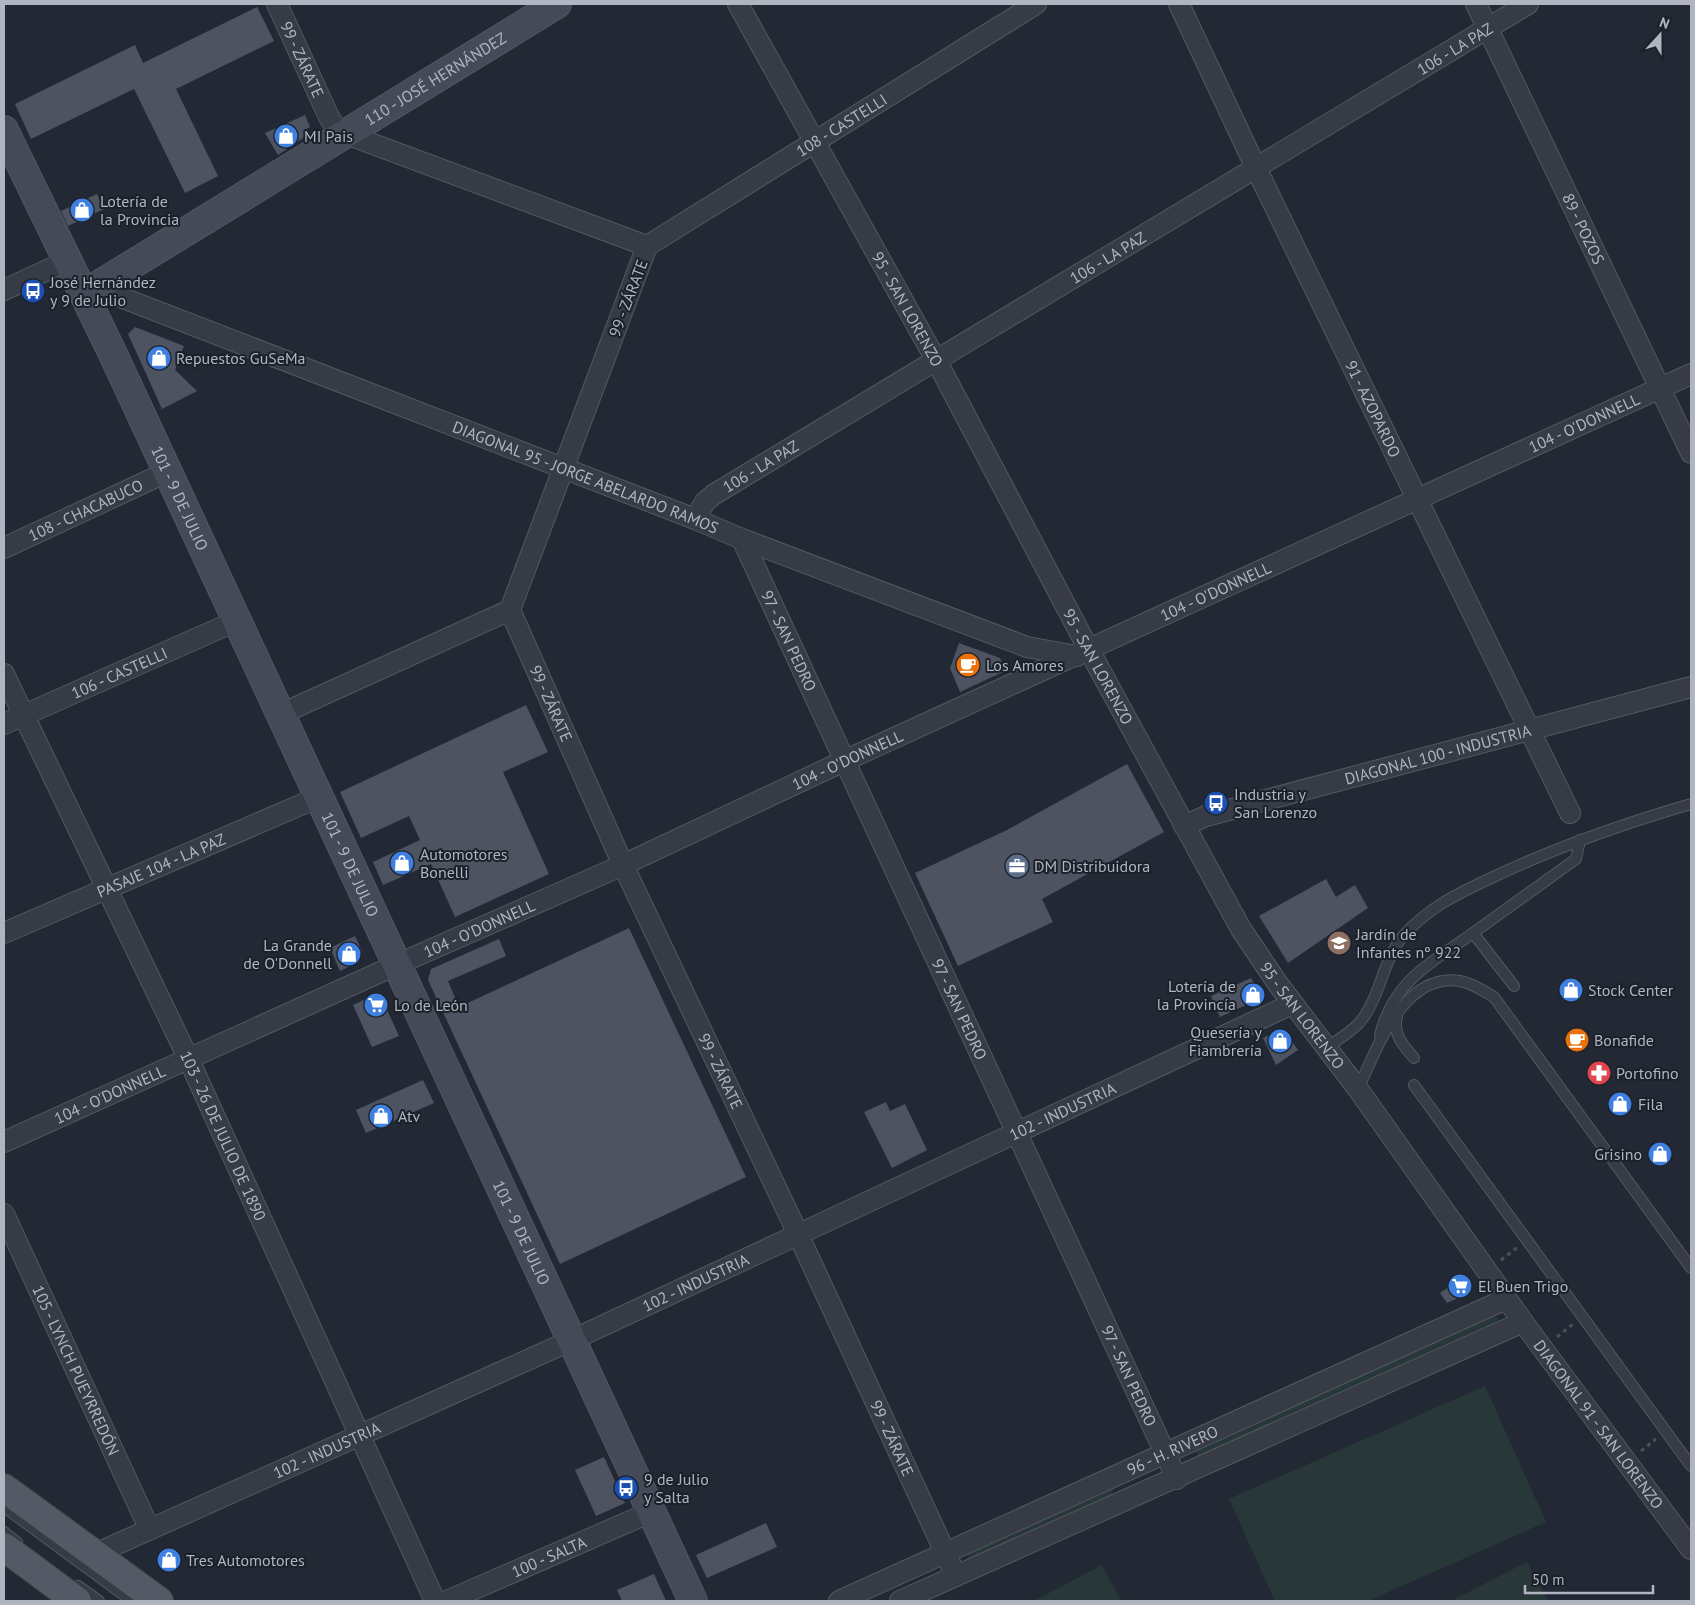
<svg xmlns="http://www.w3.org/2000/svg" width="1695" height="1605" viewBox="0 0 1695 1605" font-family="'PT Sans',sans-serif">
<style>
.green{fill:#283839}
.building{fill:#4d5361}
.lines{fill:none;stroke-linecap:round;stroke-linejoin:round}
.lane-casing{stroke:#535862;stroke-width:12}
.street-casing{stroke:#535862;stroke-width:22}
.secondary-casing{stroke:#535862;stroke-width:30}
.primary-casing{stroke:#3f444e;stroke-width:30}
.path{stroke:#465357;stroke-width:3;stroke-dasharray:4 4;stroke-linecap:butt}
.lane{stroke:#363b45;stroke-width:10}
.street{stroke:#363b45;stroke-width:20}
.secondary{stroke:#444a57;stroke-width:28}
.primary{stroke:#545965;stroke-width:28}
.labels{text-anchor:middle;dominant-baseline:central;stroke-width:4;stroke-linejoin:round;paint-order:stroke}
.street-label{font-size:16px;fill:#b0b5c1;stroke:#1b2029}
.poi-label{font-size:16px;fill:#b0b5c1;stroke:#1b2029;text-anchor:start}
</style>
<rect width="100%" height="100%" fill="#232934"/>
<g class="green">
<polygon points="1491,1316 1496,1317 1499,1321 1498,1325 1204,1457 1198,1456 1196,1452 1199,1447"/>
<polygon points="1485,1386 1546,1522 1368,1601 1275,1601 1229,1499"/>
<polygon points="1144,1472 1145,1474 1116,1487 1106,1501 973,1560 968,1558 969,1550"/>
<polygon points="1527,1562 1548,1601 1451,1601"/>
<polygon points="1102,1565 1121,1601 1034,1601"/>
</g>
<g class="building">
<polygon points="257,7 274,41 176,89 218,176 185,193 134,89 31,139 15,104 135,45 143,63"/>
<polygon points="305,115 310,127 306,129 309,134 278,155 265,133"/>
<polygon points="97,194 104,209 68,226 61,211"/>
<polygon points="135,327 184,346 175,370 197,391 162,409 128,334"/>
<polygon points="959,643 1000,658 1005,671 960,692 950,668"/>
<polygon points="526,705 548,752 503,772 549,874 455,917 431,864 383,885 373,862 420,840 409,816 361,838 340,792"/>
<polygon points="1127,764 1164,832 1042,899 1053,922 958,966 915,873 1007,830"/>
<polygon points="1326,879 1336,897 1355,885 1368,908 1288,963 1259,916"/>
<polygon points="629,928 746,1177 560,1264 428,980 431,969 499,939 506,956 448,981 459,1007"/>
<polygon points="355,936 362,951 359,962 340,971 330,948"/>
<polygon points="1251,978 1260,992 1259,999 1220,1017 1211,996"/>
<polygon points="372,996 383,1001 399,1036 372,1047 353,1005"/>
<polygon points="1278,1031 1286,1033 1298,1050 1276,1065 1263,1038"/>
<polygon points="423,1080 434,1103 366,1133 356,1110"/>
<polygon points="886,1102 890,1111 905,1104 927,1150 892,1168 864,1112"/>
<polygon points="1463,1277 1469,1284 1467,1294 1447,1303 1440,1293"/>
<polygon points="604,1457 625,1503 596,1516 575,1470"/>
<polygon points="766,1523 777,1547 707,1578 696,1555"/>
<polygon points="654,1574 666,1601 622,1601 617,1590"/>
</g>
<g class="lines">
<defs>
<g id="lane">
<polyline points="1473,933 1576,859 1580,840"/>
<path d="M 1397,1017 C 1392,1034 1404,1046 1414,1058"/>
<path d="M 1380,1035 C 1394,980 1430,964 1473,933 L 1514,986"/>
<path d="M 1327,1047 C 1338,1040 1351,1032 1360,1022 C 1381,997 1382,960 1404,935 C 1428,908 1457,894 1489,879 C 1554,848 1622,824 1691,804"/>
<polyline points="1414,1085 1691,1466"/>
<path d="M 1358,1089 C 1377,1049 1403,972 1460,981 C 1472,983 1484,991 1494,997 L 1691,1268"/>
<polyline points="4,1507 132,1601"/>
<polyline points="4,1532 17,1542"/>
<polyline points="78,1586 99,1601"/>
</g>
<g id="street">
<path id="s1" d="M 277,4 L 329,117 L 334,125 L 346,134 L 647,246"/>
<path id="s2" d="M 738,4 L 936,360 L 1089,650 L 1241,929 L 1278,984 L 1358,1089 L 1523,1322 L 1691,1549"/>
<path id="s3" d="M 1179,4 L 1257,170 L 1570,813"/>
<path id="s4" d="M 1476,4 L 1691,453"/>
<path id="s5" d="M 647,246 L 510,610 L 623,865 L 798,1234 L 956,1576"/>
<path id="s6" d="M 647,246 L 1036,4"/>
<path id="s7" d="M 97,288 L 695,519 L 742,539 L 1027,647 L 1077,656"/>
<polyline points="4,290 67,261"/>
<path id="s8" d="M 695,519 L 705,502 L 713,495 C 984,330 1258,169 1528,4"/>
<path id="s9" d="M 742,539 L 1177,1479"/>
<path id="s10" d="M 4,548 L 167,472"/>
<path id="s11" d="M 4,674 L 189,1060 L 435,1601"/>
<polyline points="281,714 510,610"/>
<path id="s12" d="M 4,724 L 236,621"/>
<path id="s13" d="M 1184,826 L 1206,816 L 1691,687"/>
<path id="s14" d="M 4,933 L 319,797"/>
<path id="s15" d="M 4,1142 L 396,965 L 623,865 L 846,760 L 1691,374"/>
<path id="s16" d="M 4,1214 L 149,1528"/>
<path id="s17" d="M 95,1554 L 570,1341 L 1292,1004"/>
<path id="s18" d="M 447,1601 L 651,1512"/>
<path id="s19" d="M 839,1601 L 1506,1299"/>
<polyline points="900,1601 1523,1322"/>
</g>
<g id="secondary">
<path id="s20" d="M 4,130 L 112,352 L 693,1601"/>
<path id="s21" d="M 84,294 L 557,4"/>
</g>
<g id="primary">
<polyline points="4,1488 159,1601"/>
<polyline points="4,1547 77,1601"/>
</g>
</defs>
<use href="#lane" class="lane-casing"/>
<use href="#street" class="street-casing"/>
<use href="#secondary" class="secondary-casing"/>
<use href="#primary" class="primary-casing"/>
<g class="path">
<polyline points="1501,1260 1518,1247"/>
<polyline points="1557,1337 1573,1324"/>
<polyline points="1641,1451 1656,1439"/>
</g>
<use href="#lane" class="lane"/>
<use href="#street" class="street"/>
<use href="#secondary" class="secondary"/>
<use href="#primary" class="primary"/>
</g>
<defs>
<symbol id="shop-disc" viewBox="-11 -11 22 22"><circle r="9.5" fill="#3f7fe0" stroke="#1b2029"/><path d="M-5-2.5h2.3a2.7 3.5 0 0 1 5.4 0H5L5.5 6h-11ZM-1.5-2.5h3a1.5 2.3 0 0 0-3 0Z" fill="#fff"/></symbol>
<symbol id="bus-disc" viewBox="-11 -11 22 22"><circle r="9.5" fill="#1a4fb4" stroke="#1b2029"/><path d="M-5-6H5V4H4V6H2V4H-2V6H-4V4H-5ZM-3.5-4V0h7V-4ZM-3.5 1.2v1.5H-2V1.2ZM2 1.2v1.5H3.5V1.2Z" fill="#fff"/></symbol>
<symbol id="cafe-disc" viewBox="-11 -11 22 22"><circle r="9.5" fill="#e8710a" stroke="#1b2029"/><path d="M-5.5-4.5H6V0H3Q3 3.5 0 3.5H-2.5Q-5.5 3.5-5.5 0ZM3-3.2v2h1.7v-2ZM-6 4.5H4V6H-6Z" fill="#fff"/></symbol>
<symbol id="office-disc" viewBox="-11 -11 22 22"><circle r="9.5" fill="#5c6f8a" stroke="#1b2029"/><path d="M-6-3h4V-5.5h4V-3h4V5H-6ZM-1-4.5V-3h2v-1.5ZM-6 0V1H6V0Z" fill="#fff"/></symbol>
<symbol id="school-disc" viewBox="-11 -11 22 22"><circle r="9.5" fill="#8d6e63" stroke="#1b2029"/><path d="M0-5L7-2L0 1L-7-2ZM-4 1L0 2.5L4 1V4Q0 6-4 4Z" fill="#fff"/></symbol>
<symbol id="supermarket-disc" viewBox="-11 -11 22 22"><circle r="9.5" fill="#3f7fe0" stroke="#1b2029"/><path d="M-6-5.5h2.5l.6 2H6L4.5 2H-2.5L-4.4-4H-6ZM-1.5 3.2a1.3 1.3 0 1 0 .1 0ZM3 3.2a1.3 1.3 0 1 0 .1 0Z" fill="#fff"/></symbol>
<symbol id="pharmacy-disc" viewBox="-11 -11 22 22"><circle r="9.5" fill="#e0444e" stroke="#1b2029"/><path d="M-2-6h4v4h4v4h-4v4h-4v-4h-4v-4h4Z" fill="#fff"/></symbol>
</defs>
<g fill-rule="evenodd">
<use href="#shop-disc" x="272" y="122" width="28" height="28"/>
<use href="#shop-disc" x="68" y="196" width="28" height="28"/>
<use href="#bus-disc" x="19" y="277" width="28" height="28"/>
<use href="#shop-disc" x="145" y="344" width="28" height="28"/>
<use href="#cafe-disc" x="954" y="651" width="28" height="28"/>
<use href="#bus-disc" x="1202" y="789" width="28" height="28"/>
<use href="#shop-disc" x="388" y="849" width="28" height="28"/>
<use href="#office-disc" x="1003" y="852" width="28" height="28"/>
<use href="#school-disc" x="1325" y="929" width="28" height="28"/>
<use href="#shop-disc" x="335" y="940" width="28" height="28"/>
<use href="#shop-disc" x="1557" y="976" width="28" height="28"/>
<use href="#shop-disc" x="1239" y="981" width="28" height="28"/>
<use href="#supermarket-disc" x="362" y="991" width="28" height="28"/>
<use href="#cafe-disc" x="1563" y="1026" width="28" height="28"/>
<use href="#shop-disc" x="1266" y="1027" width="28" height="28"/>
<use href="#pharmacy-disc" x="1585" y="1059" width="28" height="28"/>
<use href="#shop-disc" x="1606" y="1090" width="28" height="28"/>
<use href="#shop-disc" x="367" y="1102" width="28" height="28"/>
<use href="#shop-disc" x="1646" y="1140" width="28" height="28"/>
<use href="#supermarket-disc" x="1446" y="1272" width="28" height="28"/>
<use href="#bus-disc" x="612" y="1474" width="28" height="28"/>
<use href="#shop-disc" x="155" y="1546" width="28" height="28"/>
</g>
<g class="labels">
<g class="street-label">
<text stroke="none"><textPath href="#s8" startOffset="896">106 - LA PAZ</textPath></text>
<text stroke="none"><textPath href="#s1" startOffset="61">99 - ZÁRATE</textPath></text>
<text stroke="none"><textPath href="#s21" startOffset="412">110 - JOSÉ HERNÁNDEZ</textPath></text>
<text stroke="none"><textPath href="#s6" startOffset="229">108 - CASTELLI</textPath></text>
<text stroke="none"><textPath href="#s4" startOffset="249">89 - POZOS</textPath></text>
<text stroke="none"><textPath href="#s8" startOffset="491">106 - LA PAZ</textPath></text>
<text transform="translate(628 298) rotate(-69)">99 - ZÁRATE</text>
<text stroke="none"><textPath href="#s2" startOffset="349">95 - SAN LORENZO</textPath></text>
<text stroke="none"><textPath href="#s3" startOffset="449">91 - AZOPARDO</textPath></text>
<text stroke="none"><textPath href="#s15" startOffset="1736">104 - O'DONNELL</textPath></text>
<text stroke="none"><textPath href="#s8" startOffset="86">106 - LA PAZ</textPath></text>
<text stroke="none"><textPath href="#s7" startOffset="524">DIAGONAL 95 - JORGE ABELARDO RAMOS</textPath></text>
<text stroke="none"><textPath href="#s20" startOffset="408">101 - 9 DE JULIO</textPath></text>
<text stroke="none"><textPath href="#s10" startOffset="90">108 - CHACABUCO</textPath></text>
<text stroke="none"><textPath href="#s15" startOffset="1331">104 - O'DONNELL</textPath></text>
<text stroke="none"><textPath href="#s9" startOffset="112">97 - SAN PEDRO</textPath></text>
<text stroke="none"><textPath href="#s2" startOffset="754">95 - SAN LORENZO</textPath></text>
<text stroke="none"><textPath href="#s12" startOffset="126">106 - CASTELLI</textPath></text>
<text stroke="none"><textPath href="#s5" startOffset="491">99 - ZÁRATE</textPath></text>
<text stroke="none"><textPath href="#s13" startOffset="264">DIAGONAL 100 - INDUSTRIA</textPath></text>
<text stroke="none"><textPath href="#s15" startOffset="926">104 - O'DONNELL</textPath></text>
<text stroke="none"><textPath href="#s14" startOffset="171">PASAJE 104 - LA PAZ</textPath></text>
<text stroke="none"><textPath href="#s20" startOffset="812">101 - 9 DE JULIO</textPath></text>
<text stroke="none"><textPath href="#s15" startOffset="521">104 - O'DONNELL</textPath></text>
<text stroke="none"><textPath href="#s9" startOffset="518">97 - SAN PEDRO</textPath></text>
<text stroke="none"><textPath href="#s2" startOffset="1159">95 - SAN LORENZO</textPath></text>
<text stroke="none"><textPath href="#s5" startOffset="896">99 - ZÁRATE</textPath></text>
<text stroke="none"><textPath href="#s15" startOffset="116">104 - O'DONNELL</textPath></text>
<text stroke="none"><textPath href="#s17" startOffset="1064">102 - INDUSTRIA</textPath></text>
<text stroke="none"><textPath href="#s11" startOffset="511">103 - 26 DE JULIO DE 1890</textPath></text>
<text stroke="none"><textPath href="#s20" startOffset="1218">101 - 9 DE JULIO</textPath></text>
<text stroke="none"><textPath href="#s17" startOffset="659">102 - INDUSTRIA</textPath></text>
<text stroke="none"><textPath href="#s16" startOffset="172">105 - LYNCH PUEYRREDÓN</textPath></text>
<text stroke="none"><textPath href="#s9" startOffset="922">97 - SAN PEDRO</textPath></text>
<text stroke="none"><textPath href="#s2" startOffset="1664">DIAGONAL 91 - SAN LORENZO</textPath></text>
<text stroke="none"><textPath href="#s5" startOffset="1301">99 - ZÁRATE</textPath></text>
<text stroke="none"><textPath href="#s17" startOffset="254">102 - INDUSTRIA</textPath></text>
<text stroke="none"><textPath href="#s19" startOffset="366">96 - H. RIVERO</textPath></text>
<text stroke="none"><textPath href="#s18" startOffset="111">100 - SALTA</textPath></text>
</g>
<g class="poi-label">
<text x="304" y="136">MI Pais</text>
<text x="100" y="201">Lotería de<tspan x="100" dy="18">la Provincia</tspan></text>
<text x="50" y="282">José Hernández<tspan x="50" dy="18">y 9 de Julio</tspan></text>
<text x="176" y="358">Repuestos GuSeMa</text>
<text x="986" y="665">Los Amores</text>
<text x="1234" y="794">Industria y<tspan x="1234" dy="18">San Lorenzo</tspan></text>
<text x="420" y="854">Automotores<tspan x="420" dy="18">Bonelli</tspan></text>
<text x="1034" y="866">DM Distribuidora</text>
<text x="1356" y="934">Jardín de<tspan x="1356" dy="18">Infantes nº 922</tspan></text>
<text x="332" y="945" text-anchor="end">La Grande<tspan x="332" dy="18">de O'Donnell</tspan></text>
<text x="1236" y="986" text-anchor="end">Lotería de<tspan x="1236" dy="18">la Provincía</tspan></text>
<text x="1588" y="990">Stock Center</text>
<text x="394" y="1005">Lo de León</text>
<text x="1262" y="1032" text-anchor="end">Quesería y<tspan x="1262" dy="18">Fiambrería</tspan></text>
<text x="1594" y="1040">Bonafide</text>
<text x="1616" y="1073">Portofino</text>
<text x="1638" y="1104">Fila</text>
<text x="398" y="1116">Atv</text>
<text x="1642" y="1154" text-anchor="end">Grisino</text>
<text x="1478" y="1286">El Buen Trigo</text>
<text x="644" y="1479">9 de Julio<tspan x="644" dy="18">y Salta</tspan></text>
<text x="186" y="1560">Tres Automotores</text>
</g>
</g>
<rect width="1695" height="1605" fill="none" stroke="#b0b5c1" stroke-width="10"/>
<g transform="translate(1660 35) rotate(21)" stroke="#1b2029" stroke-width="4" paint-order="stroke">
<path d="M0-4L9 19L0 12L-9 19Z" fill="#b0b5c1"/>
<text y="-8" font-size="14" font-weight="bold" text-anchor="middle" fill="#b0b5c1">N</text>
</g>
<path d="M1525 1585v8h128v-8" fill="none" stroke="#b0b5c1" stroke-width="2.5"/>
<text x="1532" y="1585" font-size="15" fill="#b0b5c1" stroke="#1b2029" stroke-width="4" paint-order="stroke">50 m</text>
</svg>
